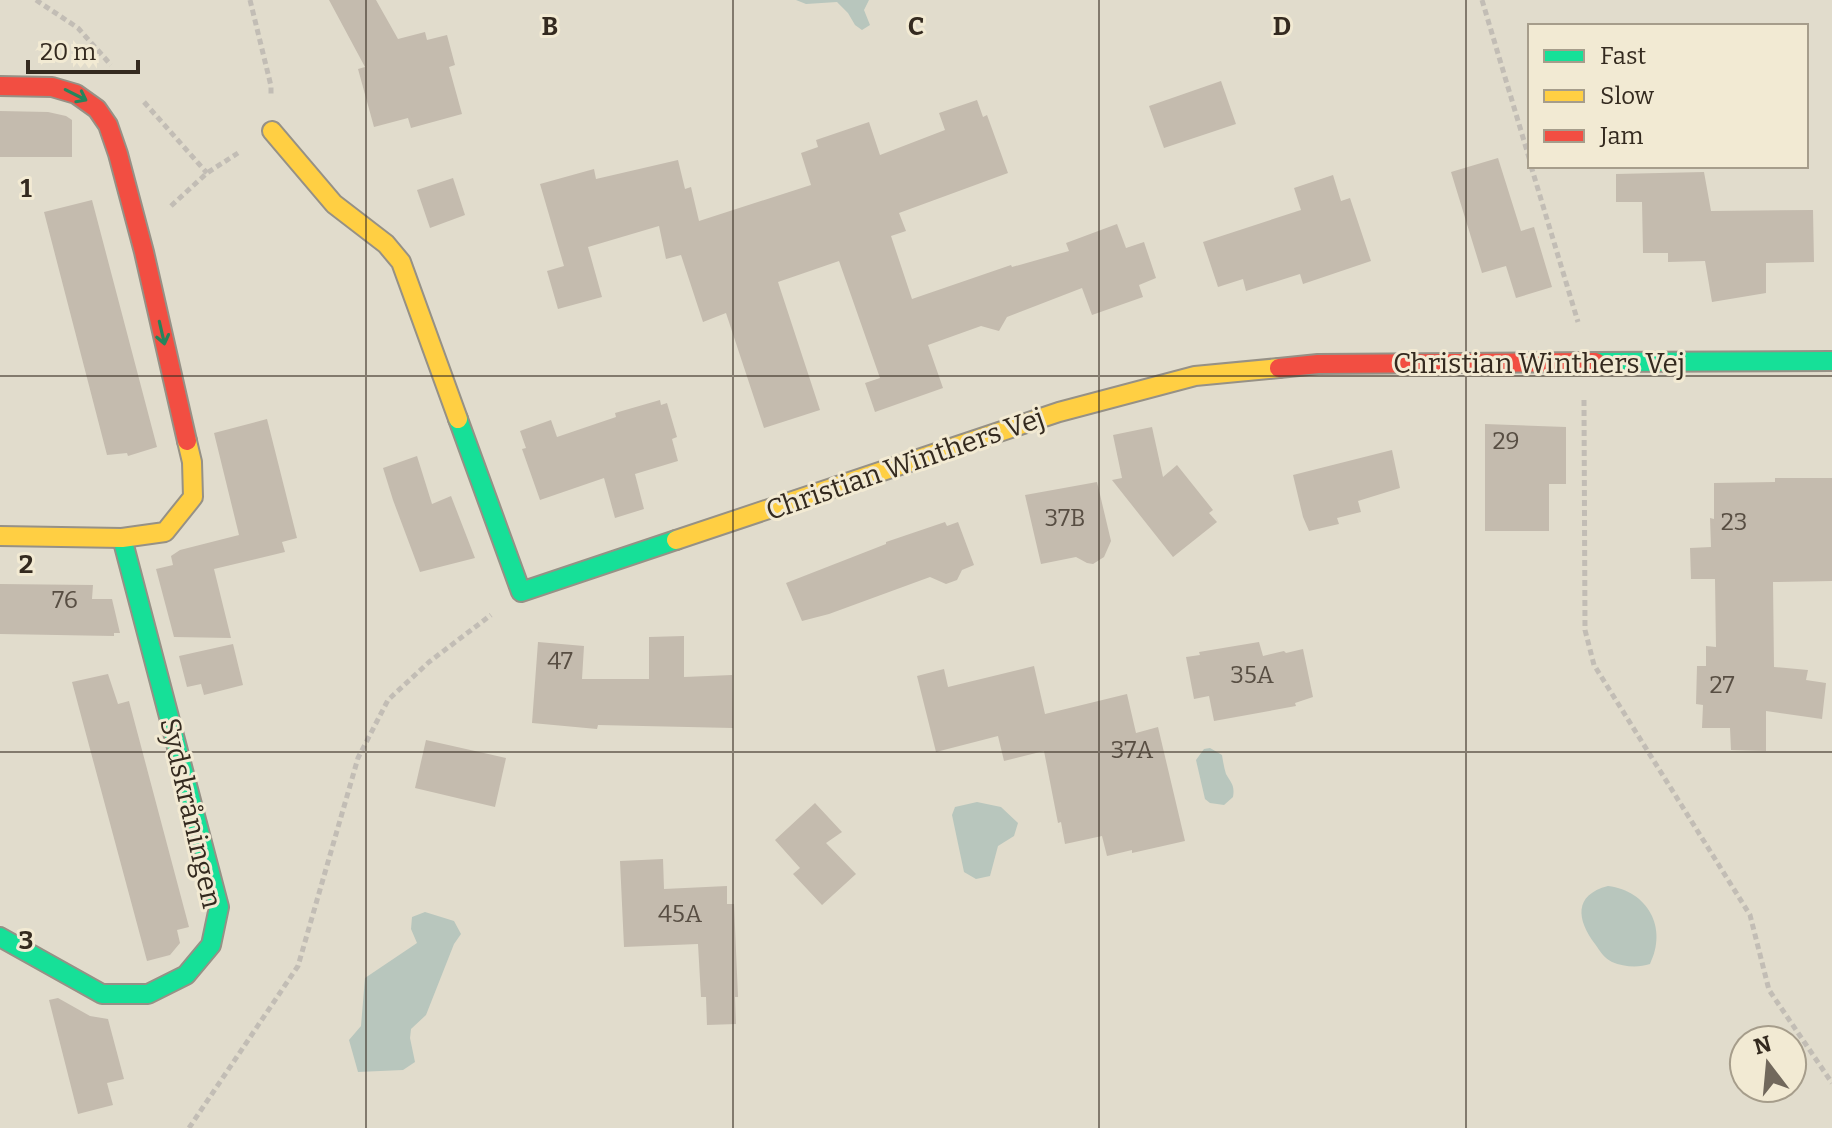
<svg xmlns="http://www.w3.org/2000/svg" width="1832" height="1128" viewBox="0 0 1832 1128" font-family="Bitter,serif">
<style>
.water{fill:#b8c6bd}
.building{fill:#c4bbae}
.lines{fill:none;stroke-linecap:round;stroke-linejoin:round}
.fast-casing{stroke:#969186;stroke-width:22}
.slow-casing{stroke:#969186;stroke-width:22}
.jam-casing{stroke:#969186;stroke-width:22}
.path{stroke:#c2bdb5;stroke-width:5;stroke-dasharray:6 4;stroke-linecap:butt}
.fast{stroke:#16e098;stroke-width:18}
.slow{stroke:#ffcf43;stroke-width:18}
.jam{stroke:#f24e42;stroke-width:18}
.oneway{stroke:#25855c}
.grid{fill:none;stroke:#342a1f;stroke-width:2;stroke-opacity:0.55}
.labels{text-anchor:middle;dominant-baseline:central;stroke-width:6;stroke-linejoin:round;paint-order:stroke}
.number-label{font-size:24px;fill:#584e43}
.street-label{font-size:28px;fill:#342a1f;stroke:#f2ead3}
.grid-label{font-size:26px;text-anchor:middle;font-weight:bold;fill:#342a1f;stroke:#f2ead3;stroke-width:6;stroke-linejoin:round;paint-order:stroke}
</style>
<rect width="100%" height="100%" fill="#e1dccc"/>
<g class="water">
<polygon points="796,0 869,0 864,10 870,25 862,30 855,25 848,13 837,2 806,4"/>
<path d="M 1210,748 L 1222,755 C 1223,761 1224,768 1226,774 C 1231,783 1235,785 1233,797 L 1224,805 L 1210,803 L 1205,799 L 1196,760 L 1204,749 Z"/>
<polygon points="977,802 1001,807 1018,823 1014,836 998,846 990,876 976,879 964,872 952,815 955,807"/>
<path d="M 1608,886 C 1648,891 1668,928 1650,964 C 1638,968 1624,967 1612,962 C 1604,958 1600,951 1595,944 C 1577,920 1573,895 1608,886 Z"/>
<polygon points="425,912 454,921 461,934 454,944 426,1015 411,1029 410,1038 415,1062 403,1070 358,1072 349,1040 361,1026 365,978 417,943 411,929 412,917"/>
</g>
<g class="building">
<polygon points="329,0 376,0 398,39 425,32 427,40 447,35 455,65 449,67 462,114 411,128 408,118 374,127 358,69 365,67"/>
<polygon points="1221,81 1236,124 1164,148 1149,106"/>
<polygon points="977,100 983,117 987,115 1008,173 899,213 906,231 891,236 912,299 1011,265 1012,267 1069,251 1066,243 1117,224 1126,248 1144,242 1156,278 1139,285 1143,297 1092,315 1082,288 1007,317 999,331 981,326 928,345 943,388 875,412 865,383 880,378 839,261 778,282 820,410 764,428 726,313 703,322 681,255 666,259 659,226 588,247 602,297 558,309 547,271 564,266 540,184 594,169 596,179 678,160 685,189 691,187 699,221 811,185 801,153 818,147 816,140 869,122 880,155 945,130 939,113"/>
<polygon points="0,111 48,112 66,116 72,120 72,157 0,157"/>
<polygon points="1498,158 1521,231 1534,227 1552,287 1516,298 1506,266 1482,273 1451,172"/>
<polygon points="1704,172 1711,211 1813,210 1814,262 1766,263 1766,293 1712,302 1705,261 1668,262 1668,253 1643,253 1642,202 1616,202 1616,174"/>
<polygon points="1333,175 1341,201 1350,198 1371,261 1303,284 1300,274 1246,291 1243,279 1218,287 1203,242 1301,210 1294,188"/>
<polygon points="453,178 465,215 430,228 417,190"/>
<polygon points="92,200 157,447 128,456 127,453 107,455 44,212"/>
<polygon points="660,400 661,405 667,403 677,437 672,439 678,461 635,474 644,509 615,518 604,478 540,500 522,449 526,448 520,431 551,420 557,437 616,417 615,413"/>
<polygon points="267,419 297,538 282,542 285,552 214,569 231,638 174,637 156,569 173,565 171,556 180,550 239,535 214,433"/>
<polygon points="1485,424 1566,427 1566,484 1549,484 1549,531 1485,531"/>
<polygon points="1152,427 1163,477 1177,465 1213,510 1209,513 1217,522 1173,557 1112,480 1122,478 1113,435"/>
<polygon points="1392,450 1400,488 1358,501 1361,512 1337,518 1339,524 1309,531 1303,517 1293,475"/>
<polygon points="417,456 432,504 451,496 475,558 420,572 393,500 383,468"/>
<polygon points="1775,478 1832,478 1832,581 1773,582 1774,667 1808,670 1806,680 1826,683 1822,719 1766,711 1766,751 1731,750 1730,728 1702,728 1703,705 1696,704 1697,666 1706,666 1706,646 1716,647 1715,579 1691,579 1690,548 1711,547 1710,518 1714,519 1714,483 1775,482"/>
<polygon points="1097,482 1111,541 1104,557 1093,564 1087,563 1076,557 1041,564 1025,495"/>
<polygon points="945,522 947,526 958,522 974,565 962,570 957,580 946,584 930,577 829,614 802,621 786,583 886,544 886,542"/>
<polygon points="0,584 93,585 92,599 112,599 120,633 114,633 114,636 0,634"/>
<polygon points="684,636 684,677 732,675 733,728 598,725 597,729 532,723 538,642 584,646 582,679 649,679 649,637"/>
<polygon points="1259,642 1263,656 1284,651 1286,653 1303,649 1313,697 1295,703 1296,706 1214,721 1209,696 1194,699 1186,657 1200,655 1199,652"/>
<polygon points="233,644 243,685 204,695 201,684 187,687 179,656"/>
<polygon points="1034,666 1045,714 1127,694 1136,733 1158,727 1185,841 1132,853 1132,850 1107,856 1102,836 1065,844 1061,822 1058,823 1044,751 1004,761 998,736 936,752 917,676 944,669 948,687"/>
<polygon points="108,674 118,704 129,701 189,927 177,930 180,943 170,955 147,961 72,682"/>
<polygon points="426,740 506,758 495,807 415,788"/>
<polygon points="815,803 842,832 826,843 856,874 822,905 793,874 800,868 775,840"/>
<polygon points="663,859 664,889 727,886 727,904 734,904 738,997 735,997 736,1024 707,1025 706,997 701,997 698,944 624,947 620,861"/>
<polygon points="58,998 90,1016 108,1019 124,1079 107,1083 113,1105 78,1114 49,1000"/>
</g>
<g class="lines">
<defs>
<g id="fast">
<polyline points="1596,362 1832,361"/>
<polyline points="458,419 521,592 676,540"/>
<polyline points="0,937 102,994 148,994 186,975 211,945 219,907 122,538"/>
</g>
<g id="slow">
<polyline points="272,131 334,204 386,244 401,262 458,419"/>
<polyline points="0,536 122,538 165,532 193,497 192,462 187,441"/>
<polyline points="676,540 1059,412 1195,376 1279,368"/>
</g>
<g id="jam">
<polyline points="0,86 52,87 76,94 97,109 108,125 118,154 144,252 187,441"/>
<polyline points="1279,368 1318,364 1596,362"/>
</g>
</defs>
<use href="#fast" class="fast-casing"/>
<use href="#slow" class="slow-casing"/>
<use href="#jam" class="jam-casing"/>
<g class="path">
<polyline points="36,0 78,28 111,65"/>
<polyline points="250,0 271,86 271,94"/>
<polyline points="1482,0 1530,161"/>
<polyline points="144,102 207,173"/>
<polyline points="1531,166 1578,322"/>
<polyline points="171,206 207,173 238,153"/>
<polyline points="1584,400 1585,630 1594,665 1750,915 1769,990 1832,1083"/>
<polyline points="189,1128 298,966 358,758 388,700 429,662 491,615"/>
</g>
<use href="#fast" class="fast"/>
<use href="#slow" class="slow"/>
<use href="#jam" class="jam"/>
</g>
<defs><path id="oneway-shaft" d="M-6 0H5M1.5-3L5.5 0L1.5 3" fill="none" stroke-width="1.6" stroke-linecap="round" stroke-linejoin="round" transform="scale(2)"/></defs>
<g class="oneway">
<use href="#oneway-shaft" transform="translate(76 95) rotate(27)"/>
<use href="#oneway-shaft" transform="translate(162 333) rotate(77)"/>
</g>
<path class="grid" d="M 366,0 L 366,1128M 733,0 L 733,1128M 1099,0 L 1099,1128M 1466,0 L 1466,1128M 0,376 L 1832,376M 0,752 L 1832,752"/>
<g class="labels">
<g class="number-label">
<text x="1506" y="441">29</text>
<text x="1065" y="518">37B</text>
<text x="1734" y="522">23</text>
<text x="65" y="600">76</text>
<text x="560" y="661">47</text>
<text x="1252" y="675">35A</text>
<text x="1722" y="685">27</text>
<text x="1132" y="750">37A</text>
<text x="680" y="914">45A</text>
</g>
<g class="street-label">
<text x="1539" y="363">Christian Winthers Vej</text>
<text transform="translate(905 464) rotate(-19)">Christian Winthers Vej</text>
<text transform="translate(191 813) rotate(77)">Sydskråningen</text>
</g>
</g>
<g class="grid-label">
<text x="550" y="35">B</text>
<text x="916" y="35">C</text>
<text x="1282" y="35">D</text>
<text x="26" y="197">1</text>
<text x="26" y="573">2</text>
<text x="26" y="949">3</text>
</g>
<rect x="1528" y="24" width="280" height="144" fill="#f2ead3" stroke="#a69d8b" stroke-width="2"/>
<rect x="1544" y="50" width="40" height="12" fill="#16e098" stroke="#a69d8b" stroke-width="2"/>
<text x="1600" y="64" font-size="24" fill="#342a1f">Fast</text>
<rect x="1544" y="90" width="40" height="12" fill="#ffcf43" stroke="#a69d8b" stroke-width="2"/>
<text x="1600" y="104" font-size="24" fill="#342a1f">Slow</text>
<rect x="1544" y="130" width="40" height="12" fill="#f24e42" stroke="#a69d8b" stroke-width="2"/>
<text x="1600" y="144" font-size="24" fill="#342a1f">Jam</text>
<g transform="translate(1768 1064) rotate(344)"><circle r="38" fill="#f2ead3" stroke="#a69d8b" stroke-width="2"/>
<path d="M0-6L14 30L0 20L-14 30Z" fill="#71685c"/>
<text y="-12" font-size="22" font-weight="bold" text-anchor="middle" fill="#342a1f">N</text>
</g>
<path d="M28 60v12h110v-12" fill="none" stroke="#342a1f" stroke-width="4"/>
<text x="40" y="60" font-size="24" fill="#342a1f" stroke="#f2ead3" stroke-width="6" paint-order="stroke">20 m</text>
</svg>
